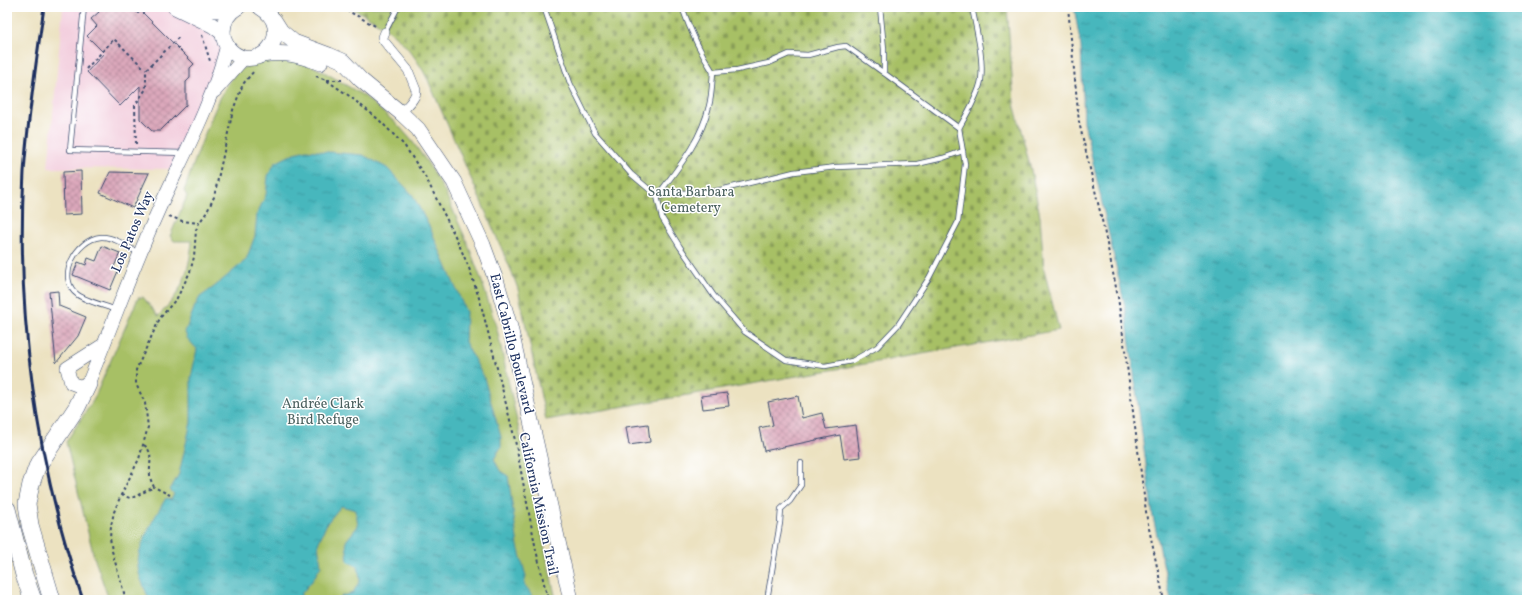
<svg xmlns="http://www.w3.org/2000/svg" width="1534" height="607" viewBox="0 0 1534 607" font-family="Vollkorn,serif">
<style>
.built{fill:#f3cfde}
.cemetery{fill:url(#cemetery-stones);stroke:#617862}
.green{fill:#a7c065;stroke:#617862}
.water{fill:url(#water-ripples);stroke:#31738e}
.building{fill:url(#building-cross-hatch)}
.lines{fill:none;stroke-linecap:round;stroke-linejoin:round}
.lane-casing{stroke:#3a4a6d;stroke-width:6}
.street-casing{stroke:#3a4a6d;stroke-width:10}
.secondary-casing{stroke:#3a4a6d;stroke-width:14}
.primary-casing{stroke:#3a4a6d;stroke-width:16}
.highway-casing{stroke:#3a4a6d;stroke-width:18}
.path{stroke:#3a4a6d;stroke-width:2;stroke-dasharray:3 3;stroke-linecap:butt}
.lane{stroke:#fff;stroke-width:4.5}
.street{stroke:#fff;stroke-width:9}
.secondary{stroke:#fff;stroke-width:13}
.primary{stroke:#fff;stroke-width:15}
.highway{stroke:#fff;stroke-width:17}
.rail{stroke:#1b2f5e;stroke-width:3}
.labels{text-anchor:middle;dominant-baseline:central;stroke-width:3;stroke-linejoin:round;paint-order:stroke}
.park-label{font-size:14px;fill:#4c6260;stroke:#fff}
.street-label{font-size:14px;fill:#1b2f5e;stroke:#fff}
</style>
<defs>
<pattern id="cemetery-stones" width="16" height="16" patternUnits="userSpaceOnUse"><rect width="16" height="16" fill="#a7c065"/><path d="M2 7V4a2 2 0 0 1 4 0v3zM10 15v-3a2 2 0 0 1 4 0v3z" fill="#879c56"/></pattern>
<pattern id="water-ripples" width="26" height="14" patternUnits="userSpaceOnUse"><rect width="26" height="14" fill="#47b7bd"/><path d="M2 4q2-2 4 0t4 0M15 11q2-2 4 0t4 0" fill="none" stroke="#3a959d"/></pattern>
<pattern id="building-cross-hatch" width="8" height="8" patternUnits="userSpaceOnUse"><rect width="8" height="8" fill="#dca8bb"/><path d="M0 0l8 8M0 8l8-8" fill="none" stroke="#b2899b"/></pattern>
</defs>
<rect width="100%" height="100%" fill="#fff"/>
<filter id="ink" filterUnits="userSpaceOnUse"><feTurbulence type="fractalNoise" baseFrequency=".025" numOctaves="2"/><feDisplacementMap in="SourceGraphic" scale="8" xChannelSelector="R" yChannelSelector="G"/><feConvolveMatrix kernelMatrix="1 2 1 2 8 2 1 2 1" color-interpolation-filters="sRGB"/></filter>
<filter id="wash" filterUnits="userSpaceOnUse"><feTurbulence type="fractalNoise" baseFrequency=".012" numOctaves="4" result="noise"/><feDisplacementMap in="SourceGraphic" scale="16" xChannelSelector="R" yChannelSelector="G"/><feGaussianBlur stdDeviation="0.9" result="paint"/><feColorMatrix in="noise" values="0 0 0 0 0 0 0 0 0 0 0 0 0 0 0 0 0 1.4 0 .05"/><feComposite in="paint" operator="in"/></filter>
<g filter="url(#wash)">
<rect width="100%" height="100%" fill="#ece2c1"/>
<polygon class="built" points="63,7 172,7 209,30 220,42 222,58 173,169 48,168"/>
<path class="cemetery" d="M 350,7 L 1007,7 L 1014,103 L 1031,170 L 1040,216 L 1044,269 L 1059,330 L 546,420 L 518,289 L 511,270 L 428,80 C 409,42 388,27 350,7 Z"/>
<path class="green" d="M 273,59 L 301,60 L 326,73 L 364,96 L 398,125 L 412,141 L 427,162 L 445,192 L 467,242 L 481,279 L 497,329 L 556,600 L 109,600 L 94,557 L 66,442 L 94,399 L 138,298 L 143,297 L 158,316 C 182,293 189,273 192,241 L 174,241 L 170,236 L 187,196 L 184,191 C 193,166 220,85 238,71 C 248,64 262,62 273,59 Z"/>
<g class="water">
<polygon points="1074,7 1527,7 1527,600 1171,600 1153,517 1125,307 1084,122 1081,47"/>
<path d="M 306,150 L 363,155 L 387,168 L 412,194 L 430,228 L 466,312 L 465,342 L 484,378 L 501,437 L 501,447 L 494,459 L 500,471 L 508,476 L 518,546 L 526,577 L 524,584 L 530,592 L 533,600 L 339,600 L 342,596 L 353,593 L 360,580 L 358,566 L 348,562 L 346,541 L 358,526 L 356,510 L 341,506 L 327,523 L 318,544 L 321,566 L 312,581 L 301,594 L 301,600 L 149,600 C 146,590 139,578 138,567 C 137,545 155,517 166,498 L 171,500 L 174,494 L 170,490 L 179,474 L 191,422 L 191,378 L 197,349 L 187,338 L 185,332 L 195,306 L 200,297 L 214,287 L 246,260 L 255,236 L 257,214 L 266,195 L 268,176 L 275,163 L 295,153 Z"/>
</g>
<g id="blocks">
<g class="building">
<polygon points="94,7 131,7 138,14 141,11 194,64 190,68 190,78 186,82 186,105 160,131 152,131 140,119 140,86 120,106 87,72 104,53 87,36 97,26 91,19 99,12"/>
<polygon points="81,171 82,214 64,215 63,172"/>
<polygon points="110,172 149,173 133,208 100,193"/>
<polygon points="102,246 120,253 113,269 118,271 110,290 73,275 78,262 86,265 88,258 96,261"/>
<polygon points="58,291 59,306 86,317 78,336 56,363 49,292"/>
<polygon points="727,393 729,406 703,409 701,396"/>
<polygon points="798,396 802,418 822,413 826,429 856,425 860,457 844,459 840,435 764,451 759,428 773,425 768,402"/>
<polygon points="648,424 650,442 629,445 626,427"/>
</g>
</g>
</g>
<g filter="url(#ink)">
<use href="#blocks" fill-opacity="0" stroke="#3a4a6d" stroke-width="1"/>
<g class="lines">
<defs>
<g id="lane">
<polyline points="84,7 70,150 185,153"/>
<polyline points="544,7 570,83 595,133 631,174 657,196 662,218 680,247 714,296 745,332 786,360 825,366 852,361 877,347 898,325 929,278 958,222 965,164 959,128 884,73 884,49 880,7"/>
<path d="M 682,7 C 690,30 700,52 713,72 L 737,70 L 769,63 L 789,54 L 808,55 L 838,47 L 846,46 L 884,73"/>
<polyline points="385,32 398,7"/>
<path d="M 713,72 C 712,83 712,95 709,106 C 701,141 678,168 657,196 L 681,193 L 716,191 L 794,172 L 836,167 L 917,164 L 943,158 L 963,151"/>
<path d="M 959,128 C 966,116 979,94 981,80 C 984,58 976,29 972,7"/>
<path d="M 116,310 C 106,306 86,301 78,295 C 55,279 76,239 101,237 C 113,236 128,247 138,253"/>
<polyline points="767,600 780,523 781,509 790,501 801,485 801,463"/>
<polyline points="1055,600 1063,597 1073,600"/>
</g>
<path id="street" d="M 385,32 L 383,37 L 383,40 L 408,70 L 416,90 C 417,98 406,107 401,113"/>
<g id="secondary">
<polyline points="215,91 244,58"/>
<path d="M 103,345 L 67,368 L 71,383 L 79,386 L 88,384 L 92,374 C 114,320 134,264 158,211 C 183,156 212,104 227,45"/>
</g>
<g id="primary">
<polyline points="175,7 212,25 223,33"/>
<path d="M 199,7 C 213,12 224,10 238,7"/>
<path d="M 238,7 C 229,12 223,21 223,32 C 223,39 226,46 231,51 C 260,77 297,29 260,7"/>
<polyline points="274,20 281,31 294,42 329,55 343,61 361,80 401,113 418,129 454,182 483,245 497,283 510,327 571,600"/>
<path d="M 263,55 C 284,51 301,55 320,63"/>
</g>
<g id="highway">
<polyline points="7,509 24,575 33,600"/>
<polyline points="52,600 30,525 27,504 31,484 37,467 77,407 88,384"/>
</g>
</defs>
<use href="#lane" class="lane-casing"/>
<use href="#street" class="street-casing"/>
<use href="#secondary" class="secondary-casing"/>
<use href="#primary" class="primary-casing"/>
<use href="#highway" class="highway-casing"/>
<g class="path">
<polyline points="341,7 377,27"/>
<polyline points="1068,7 1079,122 1102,220 1118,297 1147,519 1164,600"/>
<polyline points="202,35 210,61"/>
<polyline points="86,69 114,39 146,70"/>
<polyline points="316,76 326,80 348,95 378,119 404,145 426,178 457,240 469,268 480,301 489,336 515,440 536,550 548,600"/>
<polyline points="327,80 343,80"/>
<polyline points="136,144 135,105 146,89 146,70 180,36"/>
<polyline points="169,216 182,221 199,223"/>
<path d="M 144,445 C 154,452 149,464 150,475 C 150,479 152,483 154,487 L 170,495"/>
<polyline points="121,495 130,498 134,497 154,487"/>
<polyline points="126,600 112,551 110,538 111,526 114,512 121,495 139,459 148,427 145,403 136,384 136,370 160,318 177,298 190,272 194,257 196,230 199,223 207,212 214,197 233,110 243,84 254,71"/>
</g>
<use href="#lane" class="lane"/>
<use href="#street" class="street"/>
<use href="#secondary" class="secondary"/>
<use href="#primary" class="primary"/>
<use href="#highway" class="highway"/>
<path class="rail" d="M 44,7 C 36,62 28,116 24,172 C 16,316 36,463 83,600"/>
</g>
</g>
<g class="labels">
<g class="park-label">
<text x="691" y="192">Santa Barbara<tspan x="691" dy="16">Cemetery</tspan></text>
<text x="323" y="404">Andrée Clark<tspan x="323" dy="16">Bird Refuge</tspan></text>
</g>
<g class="street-label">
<text transform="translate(133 232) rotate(-67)">Los Patos Way</text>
<text transform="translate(511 344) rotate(76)">East Cabrillo Boulevard</text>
<text transform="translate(538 504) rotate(78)">California Mission Trail</text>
</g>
</g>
<rect width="1534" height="607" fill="none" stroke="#fff" stroke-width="24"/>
</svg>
